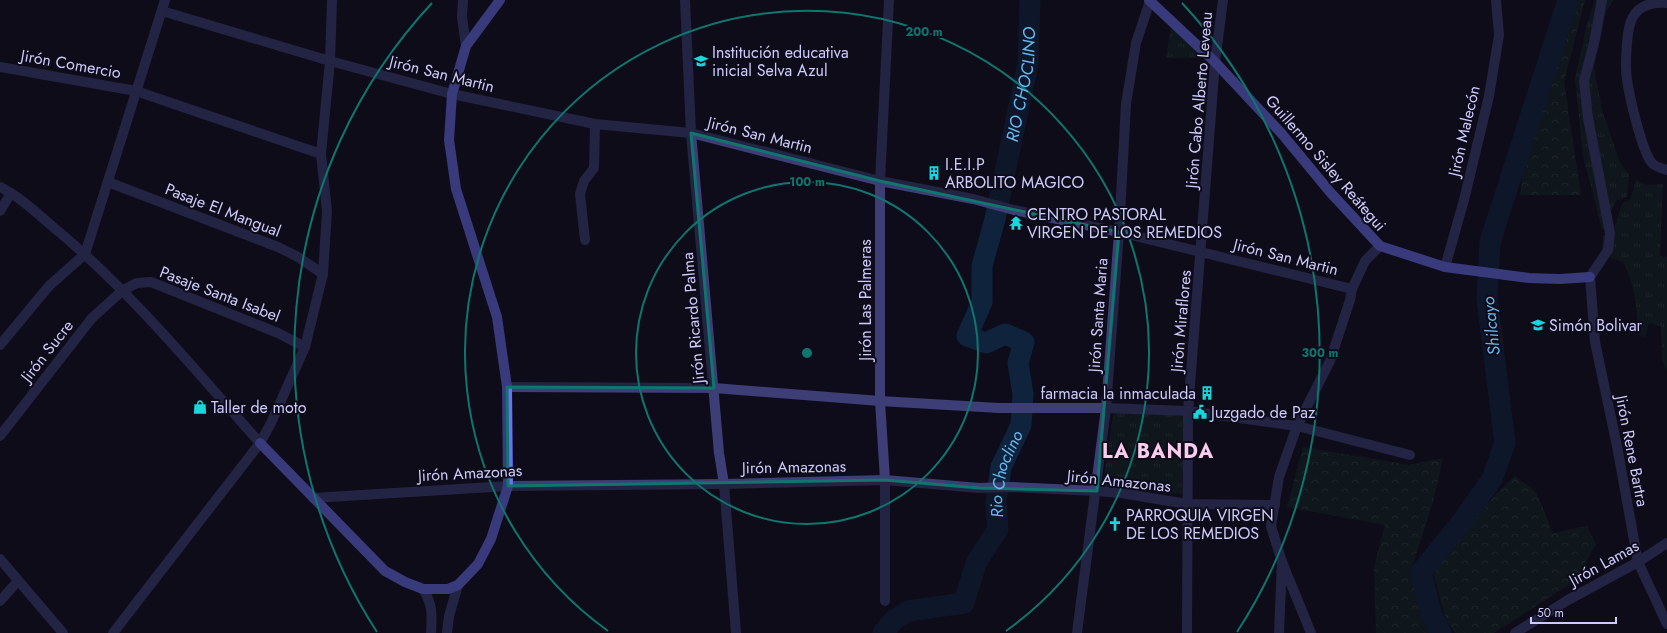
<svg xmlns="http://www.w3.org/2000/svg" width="1667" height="633" viewBox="0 0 1667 633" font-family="Jost,sans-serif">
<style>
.forest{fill:url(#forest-crowns)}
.park{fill:url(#park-tufts)}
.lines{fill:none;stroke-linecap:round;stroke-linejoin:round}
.river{stroke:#0f233c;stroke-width:21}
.minor{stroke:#3c3e75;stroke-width:10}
.tertiary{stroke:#3c3e75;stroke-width:10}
.secondary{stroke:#6b71f1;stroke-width:10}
.marked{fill:none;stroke:#0f766e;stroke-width:3;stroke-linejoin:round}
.ring{fill:none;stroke:#0f766e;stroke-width:2}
.labels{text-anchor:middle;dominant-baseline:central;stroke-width:4;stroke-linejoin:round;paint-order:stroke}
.poi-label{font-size:16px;fill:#cdcbfa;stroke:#0e0c1a;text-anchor:start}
.street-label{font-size:16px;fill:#cdcbfa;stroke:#0e0c1a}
.water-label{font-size:17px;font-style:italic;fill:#63b9f0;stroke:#0e0c1a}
.district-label{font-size:20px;font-weight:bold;letter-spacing:1px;fill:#facded;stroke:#0e0c1a}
.centre{fill:#0f766e;stroke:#0e0c1a;stroke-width:2}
.ring-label{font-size:12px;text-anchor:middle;font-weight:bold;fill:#0f766e;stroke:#0e0c1a;stroke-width:4;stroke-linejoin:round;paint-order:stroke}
</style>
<defs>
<pattern id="forest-crowns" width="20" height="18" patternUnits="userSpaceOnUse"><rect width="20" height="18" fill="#102421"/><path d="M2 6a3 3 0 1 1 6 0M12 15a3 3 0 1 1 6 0" fill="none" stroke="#324242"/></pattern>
<pattern id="park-tufts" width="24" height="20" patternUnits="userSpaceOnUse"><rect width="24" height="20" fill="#102421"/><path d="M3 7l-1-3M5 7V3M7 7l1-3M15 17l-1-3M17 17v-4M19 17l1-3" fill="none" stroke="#324242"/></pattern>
</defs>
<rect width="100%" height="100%" fill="#0e0c1a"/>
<g class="forest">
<polygon points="1574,0 1585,0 1564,82 1581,195 1520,195 1525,157 1568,26"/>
<polygon points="1303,447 1409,465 1443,458 1433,502 1412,567 1437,633 1376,633 1374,566 1385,525 1287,507"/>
<polygon points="1515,476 1537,493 1553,533 1587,526 1596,544 1575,581 1494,633 1455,633 1446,620 1432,569 1496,494"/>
</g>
<g class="park">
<polygon points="1595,0 1614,0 1606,11 1594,68 1602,110 1620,163 1629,174 1627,197 1617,200 1608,216 1608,231 1602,229 1583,156 1575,79 1587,24"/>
<polygon points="1172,19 1209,58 1166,58"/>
<path d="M 1636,180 L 1647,185 L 1663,184 L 1660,256 L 1667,257 L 1667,371 L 1662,360 L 1661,326 L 1649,323 L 1645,337 L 1639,335 C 1636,308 1636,286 1623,262 L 1608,257 L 1602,248 L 1603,236 L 1613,235 L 1622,203 L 1630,200 Z"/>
<polygon points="1114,410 1184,416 1182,494 1102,488"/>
</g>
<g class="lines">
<g class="river">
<path id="s1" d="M 883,633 L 894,620 L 908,611 L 964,603 L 976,563 L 998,529 L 996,502 L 1001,467 L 1021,425 L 1023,394 L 1018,363 L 1024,342 L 1005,334 L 986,343 L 967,336 L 982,302 L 982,266 L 995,219 L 1028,64 L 1030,0"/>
<polyline points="1441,633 1432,616 1421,572 1464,519 1492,479 1505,443 1487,299 1490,242 1568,0"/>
</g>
<g class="minor">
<polyline points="463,0 462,17 466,46"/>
<polyline points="685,0 691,133 719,453 724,484 736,633"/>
<path d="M 1667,3 C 1654,2 1640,4 1633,17 C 1626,28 1625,67 1627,80 C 1630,99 1641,147 1651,162 C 1655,167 1661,168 1667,170"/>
<polyline points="162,11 330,61 452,94 595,124 691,133 880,181 973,199 1014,210 1119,232 1352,289"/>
<polyline points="1215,62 1223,0"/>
<polyline points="0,67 136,91 321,154"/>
<polyline points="108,182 278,247 298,257 323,274"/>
<polyline points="0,211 11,193"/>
<polyline points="585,240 580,194 584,181 594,168 595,124"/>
<polyline points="1445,267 1464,200 1489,96 1499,35 1496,0"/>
<polyline points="1590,277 1595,342 1617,446 1638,562 1667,624"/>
<polyline points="0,345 49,286 85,254 165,0"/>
<polyline points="1188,411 1297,426 1410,455"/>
<polyline points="0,436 92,318 123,290 137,283 151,282 278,333 305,347"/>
<polyline points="260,443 271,423 305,347 323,274 327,211 321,154 330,61 332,0"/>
<polyline points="313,498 508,486 724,484 885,480 979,488 1012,487 1097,491 1121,493 1187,504 1275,505"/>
<polyline points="0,559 63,633"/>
<path d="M 423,589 C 433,605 432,615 431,633"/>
<polyline points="0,601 18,581"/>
<polyline points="885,601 885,480 880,401 880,181 889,0"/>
<polyline points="447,633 449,616 458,585"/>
<polyline points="1279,633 1282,562"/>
<polyline points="1515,633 1568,600 1638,562 1667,543"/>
</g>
<g class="tertiary">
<path d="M 0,187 C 22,198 40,216 58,231 C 133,294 195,370 260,443 L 113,633"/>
<polyline points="1590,277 1608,250 1610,233 1588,118 1584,81 1594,43 1602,0"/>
<polyline points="507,387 714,388 880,401 999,408 1106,408 1188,411"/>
<polyline points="1077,633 1106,408 1119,232 1126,104 1136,43 1150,1"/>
<polyline points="1187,633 1188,411 1215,62"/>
<polyline points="1311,633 1282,562 1271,526 1279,477 1297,426 1330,361 1350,300 1352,289 1365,261 1380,246"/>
</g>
<g class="secondary">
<polyline points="1149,0 1215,62 1282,134 1330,192 1380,246 1445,267 1529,278 1560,279 1590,277"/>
<polyline points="260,443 385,571 405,582 423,589 448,589 458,585 478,564 491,539 508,486 507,387 497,317 456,189 449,140 452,94 466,46 500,0"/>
</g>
</g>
<path d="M0 0H1667V633H0ZM 691,133 L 880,181 L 1119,232 L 1097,491 L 979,488 L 885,480 L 508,486 L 507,387 L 714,388 Z" fill="#0e0c1a" fill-opacity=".55" fill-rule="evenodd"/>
<path class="marked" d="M 691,133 L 880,181 L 1119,232 L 1097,491 L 979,488 L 885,480 L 508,486 L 507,387 L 714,388 Z"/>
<g class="ring">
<circle cx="807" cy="353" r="171"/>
<path d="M608 631A342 342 0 1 1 1006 631"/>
<path d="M377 632A513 513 0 0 1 432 3M1182 3A513 513 0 0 1 1237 632"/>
</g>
<defs>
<symbol id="school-bare" viewBox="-9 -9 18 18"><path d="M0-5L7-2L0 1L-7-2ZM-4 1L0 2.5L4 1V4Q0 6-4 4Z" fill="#15d7dc" stroke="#0e0c1a" stroke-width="2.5" paint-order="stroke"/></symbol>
<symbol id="building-bare" viewBox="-9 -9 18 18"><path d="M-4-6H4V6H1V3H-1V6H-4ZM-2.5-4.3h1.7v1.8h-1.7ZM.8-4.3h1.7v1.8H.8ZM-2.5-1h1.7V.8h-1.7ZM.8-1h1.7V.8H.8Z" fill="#15d7dc" stroke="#0e0c1a" stroke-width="2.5" paint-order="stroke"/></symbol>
<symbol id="temple-bare" viewBox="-9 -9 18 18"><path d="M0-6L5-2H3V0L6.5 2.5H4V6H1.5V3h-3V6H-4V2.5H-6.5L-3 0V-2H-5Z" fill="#15d7dc" stroke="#0e0c1a" stroke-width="2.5" paint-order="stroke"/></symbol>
<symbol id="university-bare" viewBox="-9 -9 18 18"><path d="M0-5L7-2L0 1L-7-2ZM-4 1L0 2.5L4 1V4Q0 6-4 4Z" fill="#15d7dc" stroke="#0e0c1a" stroke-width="2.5" paint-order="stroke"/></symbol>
<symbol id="shop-bare" viewBox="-9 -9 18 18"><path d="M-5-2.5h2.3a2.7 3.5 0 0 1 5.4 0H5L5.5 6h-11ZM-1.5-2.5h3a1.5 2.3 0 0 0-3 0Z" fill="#15d7dc" stroke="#0e0c1a" stroke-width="2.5" paint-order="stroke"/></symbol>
<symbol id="civic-bare" viewBox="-9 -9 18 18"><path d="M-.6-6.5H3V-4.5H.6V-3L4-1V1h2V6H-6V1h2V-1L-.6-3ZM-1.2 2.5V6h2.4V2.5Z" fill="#15d7dc" stroke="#0e0c1a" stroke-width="2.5" paint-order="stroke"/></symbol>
<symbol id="church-bare" viewBox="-9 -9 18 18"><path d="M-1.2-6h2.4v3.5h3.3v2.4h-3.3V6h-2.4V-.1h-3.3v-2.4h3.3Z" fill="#15d7dc" stroke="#0e0c1a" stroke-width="2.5" paint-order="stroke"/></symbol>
</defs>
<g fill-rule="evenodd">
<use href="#school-bare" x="691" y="51" width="20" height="20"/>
<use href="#building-bare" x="924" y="163" width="20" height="20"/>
<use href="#temple-bare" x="1006" y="213" width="20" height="20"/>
<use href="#university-bare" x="1528" y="315" width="20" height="20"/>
<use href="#building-bare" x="1197" y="383" width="20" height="20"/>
<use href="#shop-bare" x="190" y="397" width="20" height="20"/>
<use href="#civic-bare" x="1190" y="402" width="20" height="20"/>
<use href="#church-bare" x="1105" y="514" width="20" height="20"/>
</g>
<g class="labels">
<g class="poi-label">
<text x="712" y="52">Institución educativa<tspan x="712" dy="18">inicial Selva Azul</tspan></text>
<text x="945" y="164">I.E.I.P<tspan x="945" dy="18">ARBOLITO MAGICO</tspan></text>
<text x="1027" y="214">CENTRO PASTORAL<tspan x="1027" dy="18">VIRGEN DE LOS REMEDIOS</tspan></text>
<text x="1549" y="325">Simón Bolivar</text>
<text x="1196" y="393" text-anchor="end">farmacia la inmaculada</text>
<text x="211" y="407">Taller de moto</text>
<text x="1211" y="412">Juzgado de Paz</text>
<text x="1126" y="515">PARROQUIA VIRGEN<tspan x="1126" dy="18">DE LOS REMEDIOS</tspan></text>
</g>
<g class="street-label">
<text transform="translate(71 64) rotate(10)">Jirón Comercio</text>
<text transform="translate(442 74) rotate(14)">Jirón San Martin</text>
<text transform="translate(1199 100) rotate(-85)">Jirón Cabo Alberto Leveau</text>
<text transform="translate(1464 131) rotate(-77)">Jirón Malecón</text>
<text transform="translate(760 135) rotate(14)">Jirón San Martin</text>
<text transform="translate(1326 163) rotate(49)">Guillermo Sisley Reátegui</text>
<text transform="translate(223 210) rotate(21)">Pasaje El Mangual</text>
<text transform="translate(1286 257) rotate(14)">Jirón San Martin</text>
<text transform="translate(220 294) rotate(21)">Pasaje Santa Isabel</text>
<text transform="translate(865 300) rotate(-90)">Jirón Las Palmeras</text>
<text transform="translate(1098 315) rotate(-86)">Jirón Santa Maria</text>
<text transform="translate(693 318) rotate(-95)">Jirón Ricardo Palma</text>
<text transform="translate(1181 321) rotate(-85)">Jirón Miraflores</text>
<text transform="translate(47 351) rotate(-52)">Jirón Sucre</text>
<text transform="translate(1632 451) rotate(79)">Jirón Rene Bartra</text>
<text transform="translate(794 467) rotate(-1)">Jirón Amazonas</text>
<text transform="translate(470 473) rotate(-3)">Jirón Amazonas</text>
<text transform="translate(1119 481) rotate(6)">Jirón Amazonas</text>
<text transform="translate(1604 563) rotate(-29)">Jirón Lamas</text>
</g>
<g class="water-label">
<text stroke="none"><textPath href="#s1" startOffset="687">RIO CHOCLINO</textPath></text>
<text transform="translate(1491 326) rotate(-96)">Shilcayo</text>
<text stroke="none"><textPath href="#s1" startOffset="229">Rio Choclino</textPath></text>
</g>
<g class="district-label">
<text x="1158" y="451">LA BANDA</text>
</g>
</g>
<circle cx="807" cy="353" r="6" class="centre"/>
<g class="ring-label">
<text x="924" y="36">200 m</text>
<text x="807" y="186">100 m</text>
<text x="1320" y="357">300 m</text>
</g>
<path d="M1531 617v6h85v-6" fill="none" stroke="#cdcbfa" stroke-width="2"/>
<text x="1537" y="617" font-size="12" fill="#cdcbfa" stroke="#0e0c1a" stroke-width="3" paint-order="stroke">50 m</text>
</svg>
